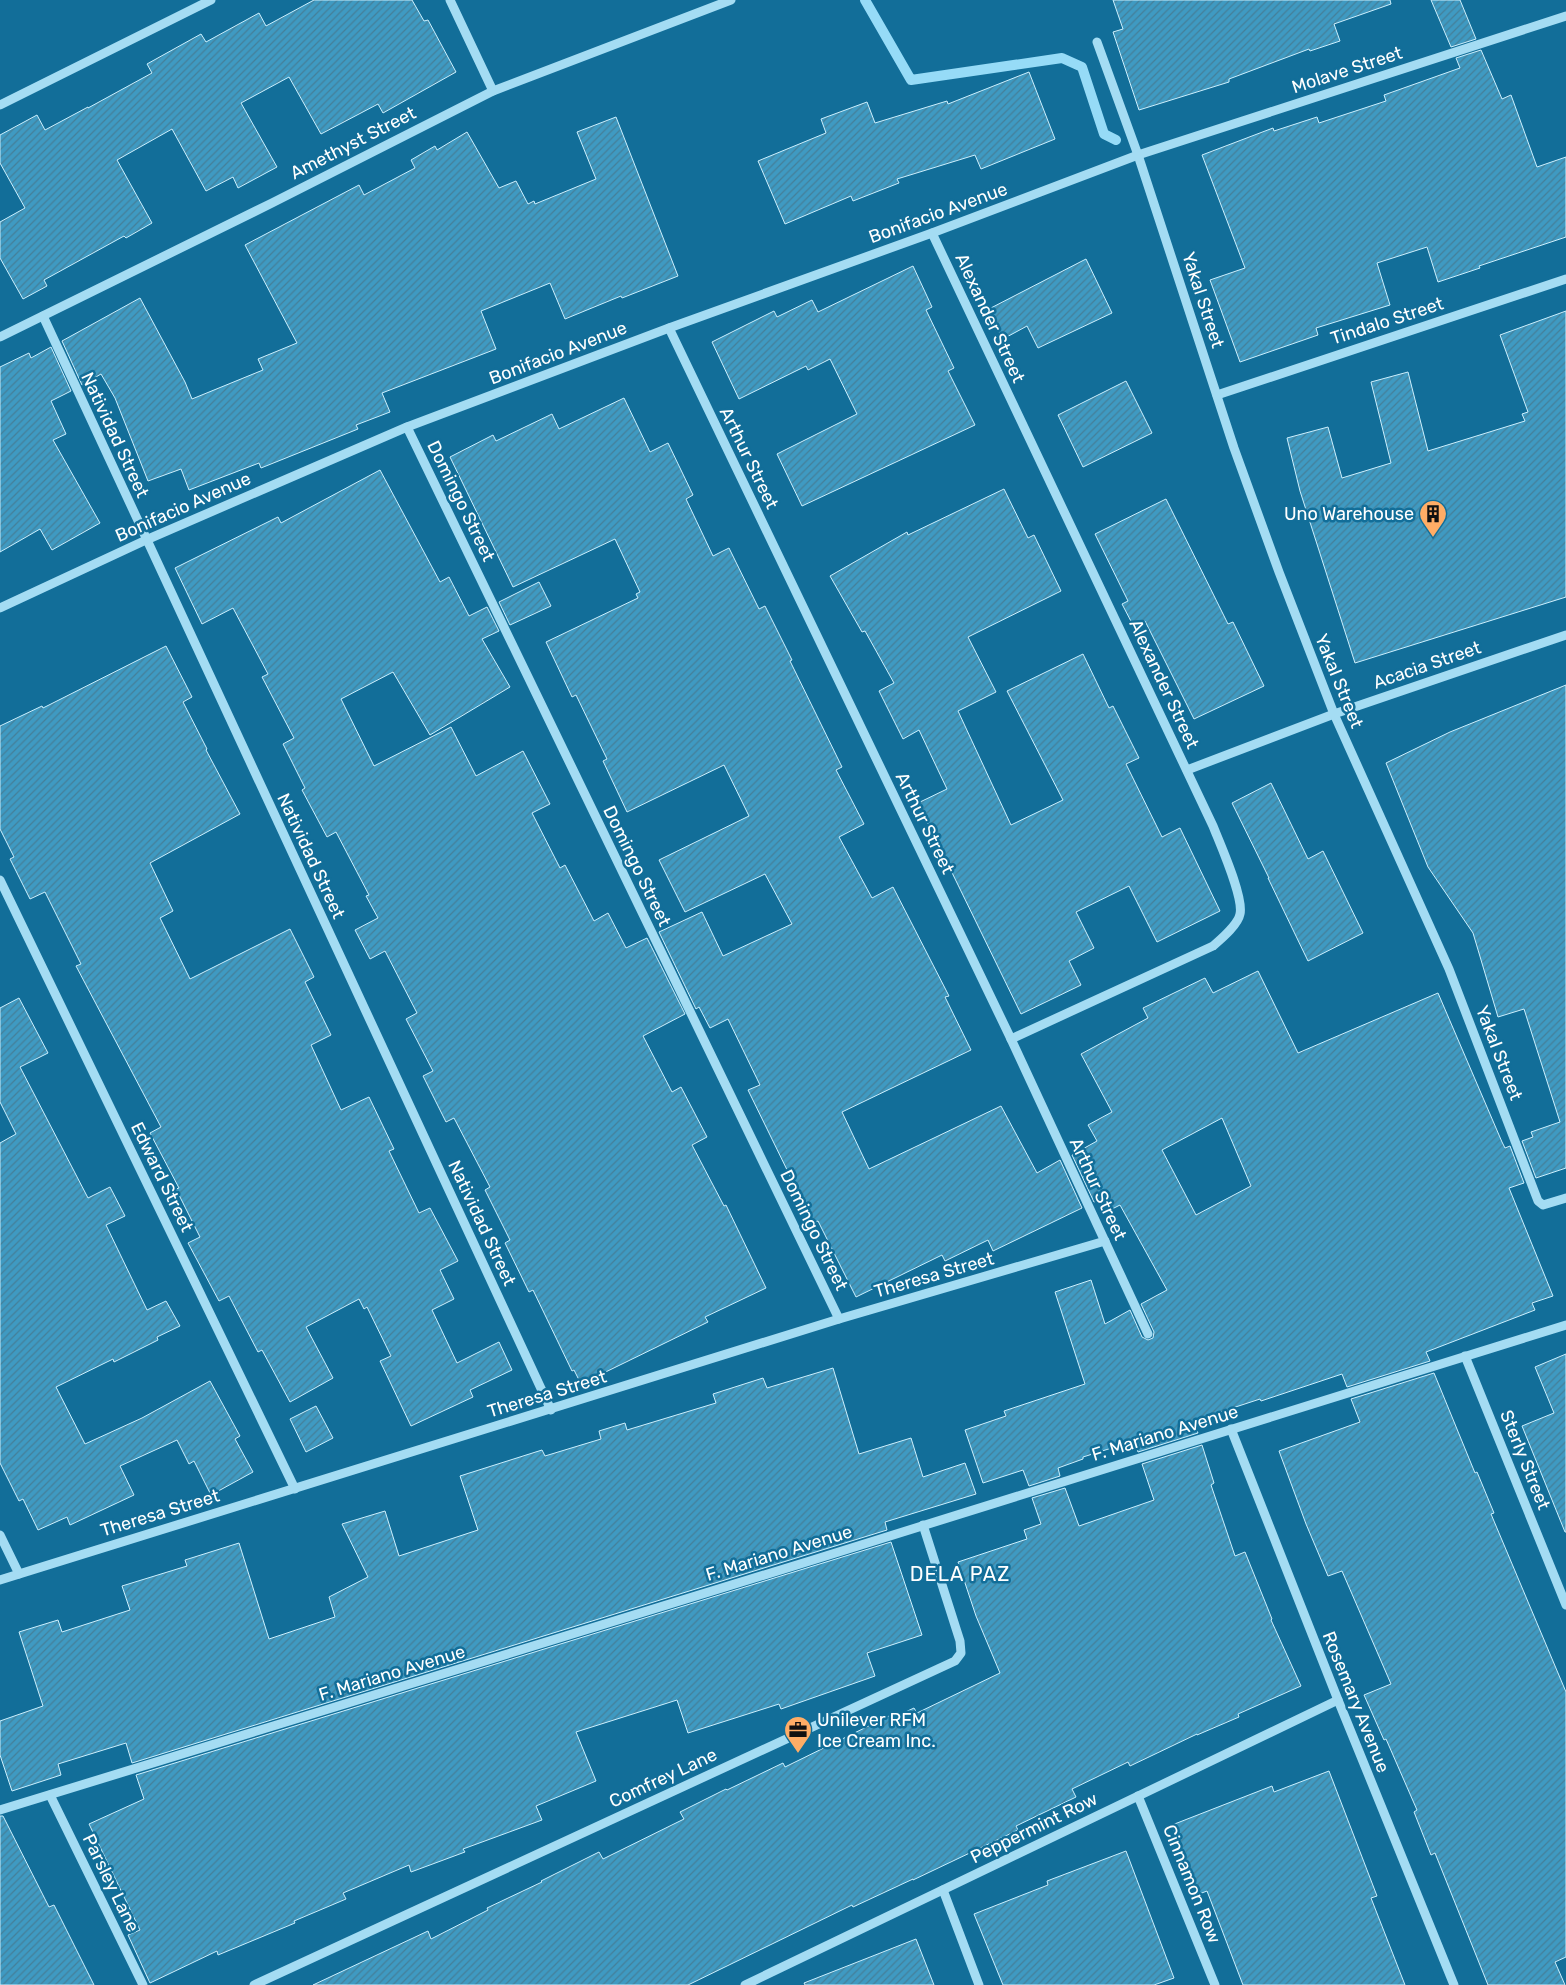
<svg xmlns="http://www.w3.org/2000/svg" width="1566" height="1985" viewBox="0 0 1566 1985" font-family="Rubik,sans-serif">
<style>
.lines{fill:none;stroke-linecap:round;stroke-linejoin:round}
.stream{stroke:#96dbf7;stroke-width:10}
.building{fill:url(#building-hatch);stroke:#cceffd;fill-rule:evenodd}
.minor{stroke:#a4dcf3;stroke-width:9}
.labels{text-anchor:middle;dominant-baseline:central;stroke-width:5;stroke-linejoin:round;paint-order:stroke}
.street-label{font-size:18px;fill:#fff;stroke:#126e99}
.poi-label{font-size:18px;fill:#fff;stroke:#126e99;text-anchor:end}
.quarter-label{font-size:20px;letter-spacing:1px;fill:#fff;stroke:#126e99}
</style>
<defs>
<pattern id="building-hatch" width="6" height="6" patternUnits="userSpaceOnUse" patternTransform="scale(1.25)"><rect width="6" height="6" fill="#3f9ac2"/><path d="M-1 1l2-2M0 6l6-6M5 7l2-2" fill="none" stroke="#447f99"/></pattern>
</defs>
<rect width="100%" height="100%" fill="#126e99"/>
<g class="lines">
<polyline class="stream" points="865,0 911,80 1062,58 1082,67 1104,134 1116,140"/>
</g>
<g class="building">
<polygon points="314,0 412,0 424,21 428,20 456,72 383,113 378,104 321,134 289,77 241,103 277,167 238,188 233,177 206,191 172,129 117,160 152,223 126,238 124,236 44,280 47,286 23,299 0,258 0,222 25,208 0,163 0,135 37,115 45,130 88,107 88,108 152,73 147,64 201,34 206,42 259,13 266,26"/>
<polygon points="1113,0 1390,0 1391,4 1334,24 1340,41 1310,51 1309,49 1229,79 1229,82 1139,110 1113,32 1123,29"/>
<polygon points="1431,0 1460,0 1476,39 1451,47"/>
<polygon points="1481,50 1502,99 1511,95 1537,167 1566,157 1566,237 1479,266 1480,268 1438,282 1427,247 1377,263 1390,305 1316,328 1318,335 1240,362 1210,280 1245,268 1202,155 1273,128 1274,131 1317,117 1319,123 1386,101 1384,95 1460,68 1456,58"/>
<polygon points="1029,72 1055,139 981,169 975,155 897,179 899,183 853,201 851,196 785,224 758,161 826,133 821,119 867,102 875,123 947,101 948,104"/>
<polygon points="616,117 678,276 622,298 621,296 565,319 550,283 481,311 496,349 382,393 390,412 356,425 358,429 261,468 259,463 189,490 181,469 148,481 115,398 101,374 82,385 62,341 140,298 185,382 192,399 263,370 258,359 297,343 245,245 359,185 364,195 415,168 411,160 435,146 437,150 467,132 499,188 516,181 528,204 534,201 535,204 596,179 577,132"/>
<polygon points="1086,259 1112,313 1038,348 1027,326 1003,339 987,310"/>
<polygon points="913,266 932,307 926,310 954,368 948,371 975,425 802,506 777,454 857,414 830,359 808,370 806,366 739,399 712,342 774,311 777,317 812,300 818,312"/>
<polygon points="1566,311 1566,597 1355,663 1300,491 1287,438 1328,427 1342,478 1391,463 1371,382 1408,372 1428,451 1525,421 1522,414 1528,412 1500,335"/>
<polygon points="51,347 71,391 51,401 66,434 53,440 100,523 52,550 40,529 0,552 0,367 29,353 31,358"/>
<polygon points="1126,381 1152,433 1083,467 1058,415"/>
<polygon points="624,398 650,452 668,443 693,495 686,499 713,556 729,548 759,609 765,606 792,660 790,661 842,767 836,770 864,824 839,837 872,898 893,887 949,996 945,997 971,1050 842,1112 869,1169 1001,1106 1037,1173 1060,1160 1082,1208 993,1251 988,1240 945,1261 942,1255 856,1297 818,1221 813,1223 748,1090 760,1085 728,1019 710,1028 699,1007 696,1009 659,932 702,912 723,956 792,924 765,874 685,912 659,860 749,816 724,765 627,812 603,761 607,759 576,695 572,697 546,642 638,598 636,594 640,592 615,539 513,587 450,457 493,435 496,441 552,414 559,429"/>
<polygon points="380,470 440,582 449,577 469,616 487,607 499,631 482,639 510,687 430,735 393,672 341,699 374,766 451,727 476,776 523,751 550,804 532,813 560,868 565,865 594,921 608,913 626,948 647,938 685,1014 643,1036 672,1092 681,1087 707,1137 692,1145 724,1206 726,1205 766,1288 705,1317 708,1322 581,1384 574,1370 572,1371 533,1290 529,1292 505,1243 510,1240 485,1190 490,1187 454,1118 446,1122 423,1076 433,1071 406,1019 417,1013 385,951 370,959 355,930 378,918 366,896 369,895 336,832 327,837 302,790 305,788 283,744 294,738 262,677 268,674 233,608 202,624 175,568 278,517 281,523"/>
<polygon points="1004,489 1028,538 1034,535 1061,591 968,637 996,692 958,711 1011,825 1063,800 1007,691 1083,654 1109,708 1113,706 1139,758 1126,764 1162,837 1180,828 1220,911 1157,942 1129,886 1076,912 1094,948 1069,961 1081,985 1021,1014 918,803 947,789 919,730 903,739 879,691 894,683 865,631 862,632 830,576 907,532 908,535"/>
<polygon points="1166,499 1228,624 1233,622 1264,686 1194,719 1145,621 1134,627 1122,604 1128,601 1095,534"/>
<polygon points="539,582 551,606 510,625 499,602"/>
<polygon points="166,646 192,697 183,702 207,749 206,750 240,814 150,863 173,911 160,918 190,979 290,929 314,977 305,982 331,1035 311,1045 341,1110 369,1097 394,1149 389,1151 419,1213 430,1208 458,1261 440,1270 454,1299 432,1310 457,1363 499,1342 512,1370 470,1390 473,1397 411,1426 380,1361 391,1356 367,1307 364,1309 359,1299 306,1327 333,1378 290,1402 262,1350 258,1352 229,1296 219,1301 188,1243 200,1237 176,1189 179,1188 150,1133 161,1127 76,966 81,964 45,892 30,899 10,859 14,857 0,829 0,726 42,706 43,708"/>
<polygon points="1566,685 1566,1168 1536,1178 1522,1141 1533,1137 1531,1132 1560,1122 1524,1009 1498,1017 1473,933 1428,867 1386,763 1450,732"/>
<polygon points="1271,783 1308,859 1323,851 1363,933 1308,961 1268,878 1269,878 1232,803"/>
<path d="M 1258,971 L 1298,1053 L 1438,993 L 1502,1142 L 1505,1148 L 1510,1146 L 1524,1183 L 1509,1188 L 1553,1296 L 1532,1303 L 1535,1310 L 1426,1352 L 1430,1361 L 1347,1387 L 1342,1374 L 1261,1401 L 1260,1399 L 1205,1417 L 1205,1420 L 1194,1423 L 1198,1433 L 1138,1452 L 1134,1441 L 1083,1457 L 1083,1459 L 1058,1468 L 1060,1476 L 1029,1486 L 1023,1470 L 983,1483 L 965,1430 L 1006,1416 L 1004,1411 L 1085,1384 L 1055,1292 L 1091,1280 L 1105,1324 L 1130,1310 L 1142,1337 L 1148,1340 L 1153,1338 L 1154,1332 L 1141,1304 L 1167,1290 L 1120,1205 L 1108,1211 L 1101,1199 L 1094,1202 L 1072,1155 L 1097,1141 L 1088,1125 L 1112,1112 L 1081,1054 L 1148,1018 L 1143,1008 L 1205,978 L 1213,993 ZM 1222,1118 L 1251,1186 L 1196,1215 L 1162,1150 Z"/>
<polygon points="19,998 48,1053 20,1067 88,1198 110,1187 125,1216 106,1225 147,1310 166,1301 180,1326 157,1337 158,1340 114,1362 113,1359 56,1387 85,1444 142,1418 210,1381 240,1436 235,1439 253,1472 211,1495 194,1461 189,1464 177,1440 120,1466 134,1495 70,1525 67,1517 38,1530 23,1499 19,1501 0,1463 0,1143 16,1134 0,1102 0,1008"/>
<polygon points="1566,1354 1566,1532 1565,1532 1522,1426 1554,1413 1535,1367"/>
<polygon points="833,1368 859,1454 911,1438 923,1477 965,1463 976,1494 885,1522 887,1530 132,1763 126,1743 58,1764 61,1775 12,1791 0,1755 0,1721 43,1706 19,1632 58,1620 62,1632 130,1610 122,1586 187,1566 185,1560 239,1543 269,1639 335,1617 329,1597 368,1577 342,1524 385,1511 399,1556 478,1530 460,1476 542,1450 545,1456 601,1439 599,1431 625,1423 627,1430 716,1403 713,1394 763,1378 767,1388"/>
<polygon points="1434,1373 1475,1473 1477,1472 1494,1513 1491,1514 1566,1692 1566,1957 1555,1962 1565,1985 1488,1985 1435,1853 1431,1855 1414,1812 1417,1810 1386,1739 1384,1740 1364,1695 1391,1684 1342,1571 1328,1576 1306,1524 1279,1451 1360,1422 1351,1399"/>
<polygon points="316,1406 333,1438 306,1452 290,1419"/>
<polygon points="1202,1445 1214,1483 1211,1485 1235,1556 1245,1552 1272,1619 1271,1620 1301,1686 1238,1714 1239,1717 1197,1735 1197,1734 1130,1766 1128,1762 1072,1789 1076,1797 1016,1826 1018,1830 913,1880 913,1879 853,1907 852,1905 688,1985 313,1985 428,1931 431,1939 488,1910 487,1908 542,1882 541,1881 599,1852 603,1859 684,1819 680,1812 726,1789 727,1790 783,1763 785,1767 889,1716 890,1719 914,1708 917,1713 1000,1673 976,1616 958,1562 1027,1539 1024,1530 1041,1524 1032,1498 1065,1488 1079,1526 1154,1500 1142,1464"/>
<polygon points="891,1542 922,1635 867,1653 875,1676 781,1709 779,1704 688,1733 677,1700 576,1732 596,1781 536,1806 542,1820 463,1849 465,1852 411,1872 409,1865 343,1893 346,1899 294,1921 295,1923 218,1955 217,1951 150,1983 128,1935 140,1930 89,1824 144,1799 136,1775"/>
<polygon points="1329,1771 1377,1896 1371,1898 1405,1985 1243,1985 1207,1891 1199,1894 1172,1825 1272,1786 1274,1792"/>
<polygon points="0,1816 3,1816 49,1907 54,1905 94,1985 0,1985"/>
<polygon points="1126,1851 1174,1978 1154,1985 1003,1985 974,1914 1048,1885 1047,1881"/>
<polygon points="916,1939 934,1985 805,1985 804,1983"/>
</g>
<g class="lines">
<g class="minor">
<polyline points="450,0 493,91"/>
<polyline points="1097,42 1138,155 1234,448 1279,572 1334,714 1449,969 1538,1201 1543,1205 1566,1198"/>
<polyline points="0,105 211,0"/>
<path d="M 932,233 L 1213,826 C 1220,844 1244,897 1240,914 C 1238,925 1221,939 1213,946 L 1011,1039"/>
<polyline points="43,316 551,1410"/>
<polyline points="669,328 1011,1039 1148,1334"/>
<polyline points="0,337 272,203 493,91 731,0"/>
<polyline points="1217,395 1566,279"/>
<polyline points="407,427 839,1319"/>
<polyline points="0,608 146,540 407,427 669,328 932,233 1138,155 1566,16"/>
<polyline points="1187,770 1334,714 1566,635"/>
<polyline points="0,880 295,1489"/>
<polyline points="1465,1356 1566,1605"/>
<polyline points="1231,1429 1338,1700 1454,1985"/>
<polyline points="0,1535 19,1574"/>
<polyline points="0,1580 839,1319 1105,1241"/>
<polyline points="50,1795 143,1985"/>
<polyline points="1138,1796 1215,1985"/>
<polyline points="0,1810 813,1560 1566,1325"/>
<polyline points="943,1890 979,1985"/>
<polyline points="254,1985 955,1661 961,1653 960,1641 923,1525"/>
<polyline points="745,1985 1338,1700"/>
</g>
</g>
<defs>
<symbol id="building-pin" viewBox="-11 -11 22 30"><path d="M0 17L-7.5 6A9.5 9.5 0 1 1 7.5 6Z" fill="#ffad66" stroke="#126e99"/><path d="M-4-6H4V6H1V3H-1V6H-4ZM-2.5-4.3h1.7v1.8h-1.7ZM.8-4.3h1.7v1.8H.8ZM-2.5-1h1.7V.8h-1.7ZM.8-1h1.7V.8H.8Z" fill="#111"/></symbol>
<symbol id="office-pin" viewBox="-11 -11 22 30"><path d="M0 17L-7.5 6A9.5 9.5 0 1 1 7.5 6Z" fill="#ffad66" stroke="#126e99"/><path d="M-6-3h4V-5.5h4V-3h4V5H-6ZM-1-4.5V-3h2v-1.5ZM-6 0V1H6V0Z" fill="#111"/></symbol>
</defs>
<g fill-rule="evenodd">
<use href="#building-pin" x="1417" y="498" width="32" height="43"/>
<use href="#office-pin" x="782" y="1714" width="32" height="43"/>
</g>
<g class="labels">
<g class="street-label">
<text transform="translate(1347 70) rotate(-18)">Molave Street</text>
<text transform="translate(353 143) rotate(-27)">Amethyst Street</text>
<text transform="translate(938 213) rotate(-20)">Bonifacio Avenue</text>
<text transform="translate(1203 300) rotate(72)">Yakal Street</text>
<text transform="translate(990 318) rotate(65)">Alexander Street</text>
<text transform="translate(1387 321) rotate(-18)">Tindalo Street</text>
<text transform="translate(558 353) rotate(-21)">Bonifacio Avenue</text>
<text transform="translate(115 435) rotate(65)">Natividad Street</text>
<text transform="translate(749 458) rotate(64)">Arthur Street</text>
<text transform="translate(461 501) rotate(64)">Domingo Street</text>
<text transform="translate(183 507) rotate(-24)">Bonifacio Avenue</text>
<text transform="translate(1427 665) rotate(-19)">Acacia Street</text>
<text transform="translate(1339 681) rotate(68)">Yakal Street</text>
<text transform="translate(1164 684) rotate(65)">Alexander Street</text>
<text transform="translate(925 823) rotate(64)">Arthur Street</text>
<text transform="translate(311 856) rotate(65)">Natividad Street</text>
<text transform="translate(637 866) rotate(64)">Domingo Street</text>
<text transform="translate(1499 1053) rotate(69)">Yakal Street</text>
<text transform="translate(162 1177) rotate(64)">Edward Street</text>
<text transform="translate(1098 1189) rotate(65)">Arthur Street</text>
<text transform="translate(482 1223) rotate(65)">Natividad Street</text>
<text transform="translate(814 1230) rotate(64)">Domingo Street</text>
<text transform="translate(934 1275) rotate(-16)">Theresa Street</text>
<text transform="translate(547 1394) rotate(-17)">Theresa Street</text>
<text transform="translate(1165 1433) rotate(-17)">F. Mariano Avenue</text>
<text transform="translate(1525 1460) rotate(68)">Sterly Street</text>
<text transform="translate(160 1513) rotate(-17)">Theresa Street</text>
<text transform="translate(779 1553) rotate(-17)">F. Mariano Avenue</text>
<text transform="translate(392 1673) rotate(-17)">F. Mariano Avenue</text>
<text transform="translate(1356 1702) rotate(68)">Rosemary Avenue</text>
<text transform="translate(663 1778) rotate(-25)">Comfrey Lane</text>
<text transform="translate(1034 1828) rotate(-26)">Peppermint Row</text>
<text transform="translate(111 1883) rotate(64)">Parsley Lane</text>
<text transform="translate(1192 1884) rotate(68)">Cinnamon Row</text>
</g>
<g class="poi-label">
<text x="1414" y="514">Uno Warehouse</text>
<text x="817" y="1720" text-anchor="start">Unilever RFM<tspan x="817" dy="21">Ice Cream Inc.</tspan></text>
</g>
<g class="quarter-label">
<text x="960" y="1574">DELA PAZ</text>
</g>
</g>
</svg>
